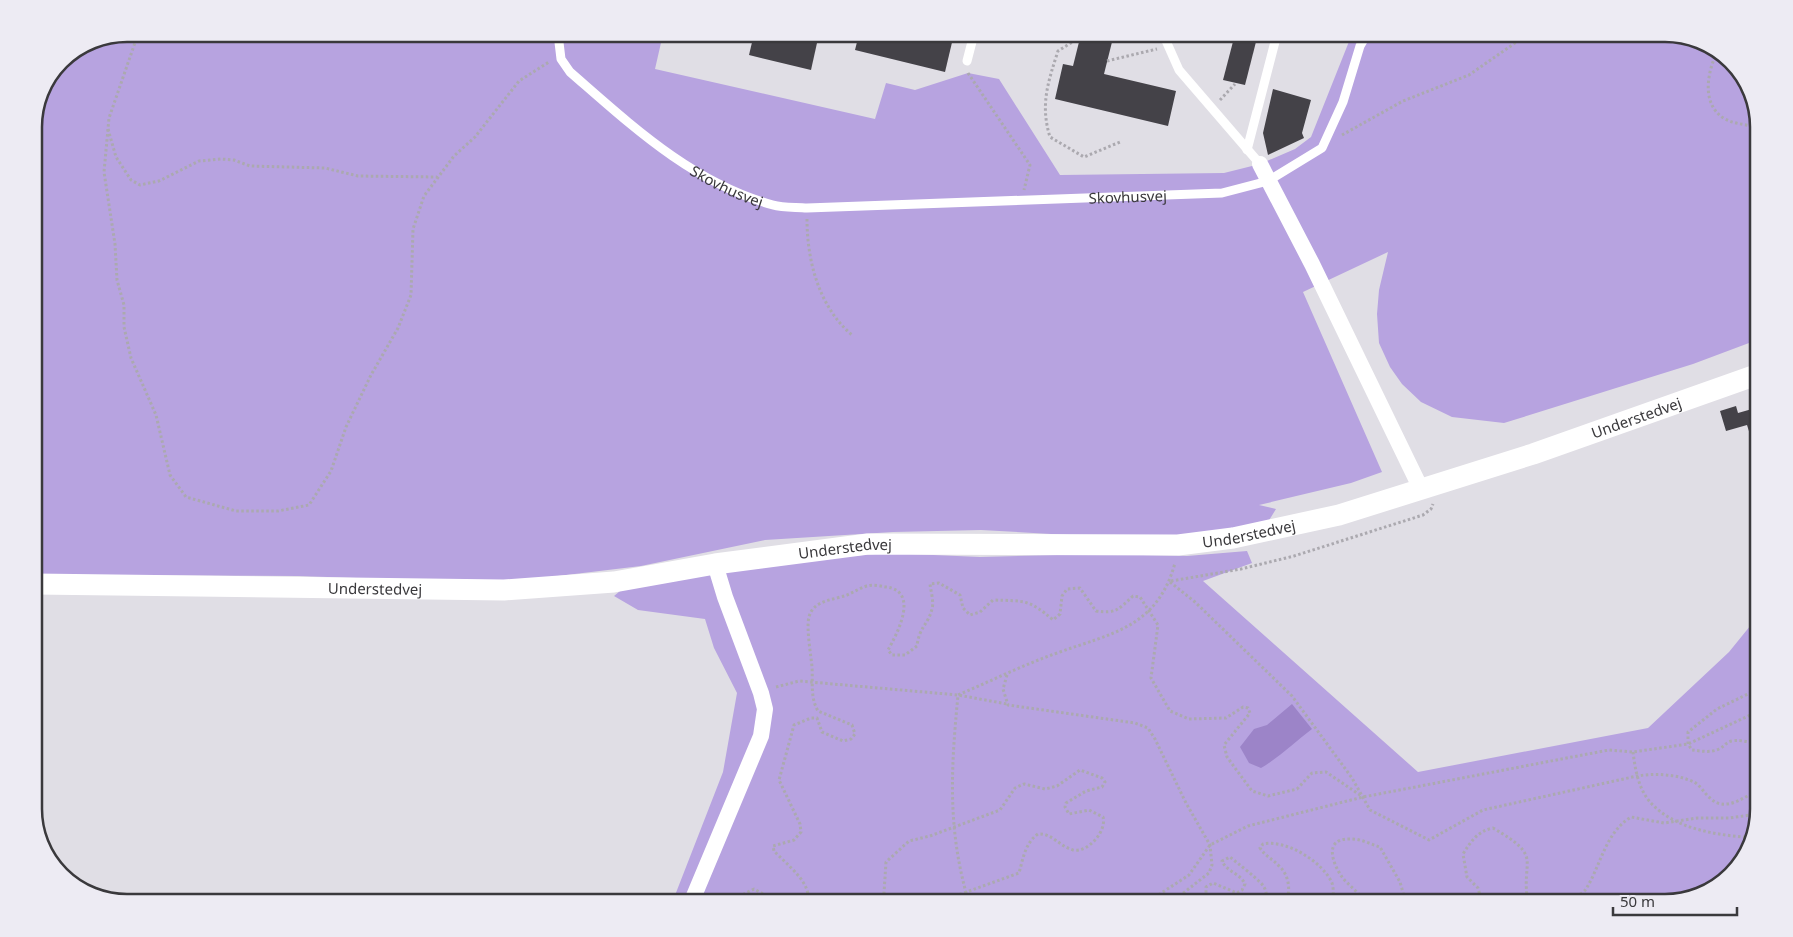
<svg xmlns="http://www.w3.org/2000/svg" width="1793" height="937" viewBox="0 0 1793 937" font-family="'Noto Sans',sans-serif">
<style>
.green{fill:#b7a3e0}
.water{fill:#9c84c8}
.building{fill:#444248}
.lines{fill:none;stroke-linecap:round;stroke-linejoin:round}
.path{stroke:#aba9af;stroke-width:3;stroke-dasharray:2.5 2.5;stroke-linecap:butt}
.service{stroke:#fff;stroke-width:9}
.minor{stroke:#fff;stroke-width:16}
.tertiary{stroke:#fff;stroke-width:21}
.labels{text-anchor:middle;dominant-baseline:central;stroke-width:5;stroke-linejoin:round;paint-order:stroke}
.street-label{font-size:15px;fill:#3a393c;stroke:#edebf3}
.rim{fill:none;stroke:#3a393c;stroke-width:2.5}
</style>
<rect width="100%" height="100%" fill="#e0dee5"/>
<g class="green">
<polygon points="128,34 663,34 655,69 875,119 886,83 915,90 968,73 999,79 1060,175 1224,173 1260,164 1295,149 1311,137 1352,34 1665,34 1707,44 1744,76 1759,122 1759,333 1749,343 1693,364 1504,423 1452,417 1421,402 1402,384 1390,367 1379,343 1377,314 1379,290 1388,252 1303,292 1382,472 1351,483 1259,505 1276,509 1268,522 1174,538 1104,537 981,530 893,532 765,540 641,566 499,583 299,576 34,575 34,122 61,61 92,41"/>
<polygon points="1247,551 1252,563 1203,581 1418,772 1648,728 1729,652 1759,615 1759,809 1749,851 1717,888 1666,903 672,903 723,772 737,693 714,648 705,619 638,610 614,596 626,586 770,563 887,553 980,557 1098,554 1187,556"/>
</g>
<path class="water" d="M 1292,704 L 1312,729 C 1295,742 1278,758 1261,768 L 1249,763 L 1240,747 L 1254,729 L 1267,725 Z"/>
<g class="building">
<polygon points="754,34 819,34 811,70 749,55"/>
<polygon points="859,34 954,34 945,72 855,50"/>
<polygon points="1081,34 1114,34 1104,74 1176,91 1168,126 1055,99 1063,64 1073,66"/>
<polygon points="1235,34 1258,34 1245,85 1223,80"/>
<polygon points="1273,89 1311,100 1302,133 1304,138 1268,155 1263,133"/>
<polygon points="1736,406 1738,413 1759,407 1759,452 1756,453 1747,425 1726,431 1720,411"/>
</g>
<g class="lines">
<g class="path">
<polyline points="138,34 109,118 104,172 115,244 117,280 124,305 124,327 131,358 156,415 170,475 186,497 236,511 278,511 309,505 331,471 346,427 371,375 398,328 411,295 413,229 424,196 454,156 475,137 519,81 549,62"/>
<path d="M 1076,34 L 1074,41 L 1058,51 C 1048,82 1040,105 1050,137 L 1084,157 L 1120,142"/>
<path d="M 1717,52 C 1707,73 1701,105 1725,119 C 1736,125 1748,124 1759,128"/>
<polyline points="1107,61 1157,49"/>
<polyline points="968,73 1030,165 1024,190"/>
<polyline points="1220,100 1235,84"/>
<polyline points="108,129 116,157 131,180 140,185 159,181 199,161 221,159 234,160 250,166 325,168 358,176 437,177"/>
<polyline points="1342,135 1403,101 1469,75 1528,34"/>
<path d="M 807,219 C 807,261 819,307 852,335"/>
<polyline points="1171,581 1241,569 1294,556 1423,515 1431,509 1433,504"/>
<path d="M 1170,582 L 1195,602 L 1292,696 L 1352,778 L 1370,810 L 1429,840 L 1483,810 L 1637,776 C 1655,773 1676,774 1694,782 C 1700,785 1705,794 1710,798 C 1725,813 1745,797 1759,789"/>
<path d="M 1759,673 L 1750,693 L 1717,709 L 1688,732 L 1688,744 L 1692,750 C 1701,751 1711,753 1719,749 C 1725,746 1726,742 1732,741 C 1742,739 1748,744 1759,741"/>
<polyline points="1007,675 1003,689 1008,705 1135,723 1148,728 1155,739 1186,803 1210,845 1212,865 1209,873 1182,894 1177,903"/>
<polyline points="776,687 799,681 958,695 1007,704"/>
<path d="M 1633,752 C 1635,768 1638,788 1650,802 C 1675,830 1718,835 1753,838"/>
<polyline points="738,903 742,895 754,889 765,895 767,903"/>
<path d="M 807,903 C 814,884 786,864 774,851 L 773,846 L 794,840 L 801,832 L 800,824 L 779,780 L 794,725 L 811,718 L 817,718 L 822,732 L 843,741 L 851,739 L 855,734 L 852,725 L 818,711 C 810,697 813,683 812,667 C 811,655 806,628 809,617 C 813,600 834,600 847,595 C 854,592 860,588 867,586 C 873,584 880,586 886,587 C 920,591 897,634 888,650 L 892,655 L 905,655 L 917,646 C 919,627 928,625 932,609 C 934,602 931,592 930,584 L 939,583 L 960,595 L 963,608 L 970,615 L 980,612 L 993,600 C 1024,601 1029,599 1053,620 L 1060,614 L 1062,596 L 1067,589 L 1080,588 L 1096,611 C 1116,614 1119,609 1133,596 L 1140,597 L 1158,625 L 1151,678 L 1170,711 L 1189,719 L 1226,718 L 1243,707 L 1248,708 L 1250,713 L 1224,745 L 1227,757 L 1252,791 L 1268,796 L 1297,789 L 1312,773 L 1326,772 L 1363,797"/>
<path d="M 879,903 L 884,893 L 886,862 L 909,841 L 930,836 L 1000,810 L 1015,788 L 1024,784 L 1045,789 L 1057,786 L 1080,770 L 1102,778 L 1105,782 L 1102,787 L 1086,791 L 1066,803 L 1065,807 L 1069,814 L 1089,810 L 1103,817 C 1107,831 1088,853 1073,850 C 1059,846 1052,833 1038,834 C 1025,843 1023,859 1019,873 L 936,903"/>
<path d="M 969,903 C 947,830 951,769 958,695 C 991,681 1023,665 1057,653 C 1112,633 1157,628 1175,563"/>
<polyline points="1146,903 1189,875 1210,845 1248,826 1363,797 1572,757 1609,750 1633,752 1688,744 1759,711"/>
<path d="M 1216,903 L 1206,895 L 1206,887 L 1213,883 L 1237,893 L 1242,890 L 1245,884 C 1240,873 1227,872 1222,861 L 1230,857 C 1236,862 1262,882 1264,887 C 1267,892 1266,898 1268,903"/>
<path d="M 1284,903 C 1292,894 1289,875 1280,867 C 1273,859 1266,857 1260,848 L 1263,844 C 1286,839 1323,862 1332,883 C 1334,889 1333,897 1333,903"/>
<path d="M 1366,903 C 1360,893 1349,886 1342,877 C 1333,864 1323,839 1349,839 C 1359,838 1370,844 1380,847 L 1400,882 L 1406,903"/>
<path d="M 1482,903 L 1478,888 L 1467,877 L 1463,854 C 1471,841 1478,831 1493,828 C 1545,858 1520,858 1528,903"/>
<path d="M 1562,903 C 1569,900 1582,895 1586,889 C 1601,865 1605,833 1631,817 L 1664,823 L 1697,818 L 1729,818 L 1758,814"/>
</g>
<g class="service">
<path id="s1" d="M 558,34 L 561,59 L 570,72 C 631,125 692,183 773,205 C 783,208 796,207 807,208 L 1222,193 L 1268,181 L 1322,148 L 1343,102 L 1360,46 L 1367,34"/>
<polyline points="1163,34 1179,70 1260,164"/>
<polyline points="967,61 974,34"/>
<polyline points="1247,150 1277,34"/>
</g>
<g class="minor">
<polyline points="1260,164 1312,264 1421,489"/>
<polyline points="691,903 761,736 765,709 761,693 725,597 715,564"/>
</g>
<path class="tertiary" id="s2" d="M 34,584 L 504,590 L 614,582 L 715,564 L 868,544 L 1178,545 L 1233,538 L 1339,515 L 1533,454 L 1759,374"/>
</g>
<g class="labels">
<g class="street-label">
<text stroke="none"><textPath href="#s1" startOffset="236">Skovhusvej</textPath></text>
<text stroke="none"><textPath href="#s1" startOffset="641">Skovhusvej</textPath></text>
<text stroke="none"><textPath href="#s2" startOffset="1624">Understedvej</textPath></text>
<text stroke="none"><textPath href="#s2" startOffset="1219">Understedvej</textPath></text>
<text stroke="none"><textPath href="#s2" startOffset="814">Understedvej</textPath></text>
<text stroke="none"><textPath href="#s2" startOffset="341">Understedvej</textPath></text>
</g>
</g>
<path d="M0 0H1793V937H0ZM127 42H1665A85 85 0 0 1 1750 127V809A85 85 0 0 1 1665 894H127A85 85 0 0 1 42 809V127A85 85 0 0 1 127 42Z" fill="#edebf3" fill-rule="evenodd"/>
<path class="rim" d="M127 42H1665A85 85 0 0 1 1750 127V809A85 85 0 0 1 1665 894H127A85 85 0 0 1 42 809V127A85 85 0 0 1 127 42Z"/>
<path d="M1613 907v8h124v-8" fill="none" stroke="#3a393c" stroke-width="2.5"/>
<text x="1620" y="907" font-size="15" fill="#3a393c" stroke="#edebf3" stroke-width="4" paint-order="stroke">50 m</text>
</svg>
